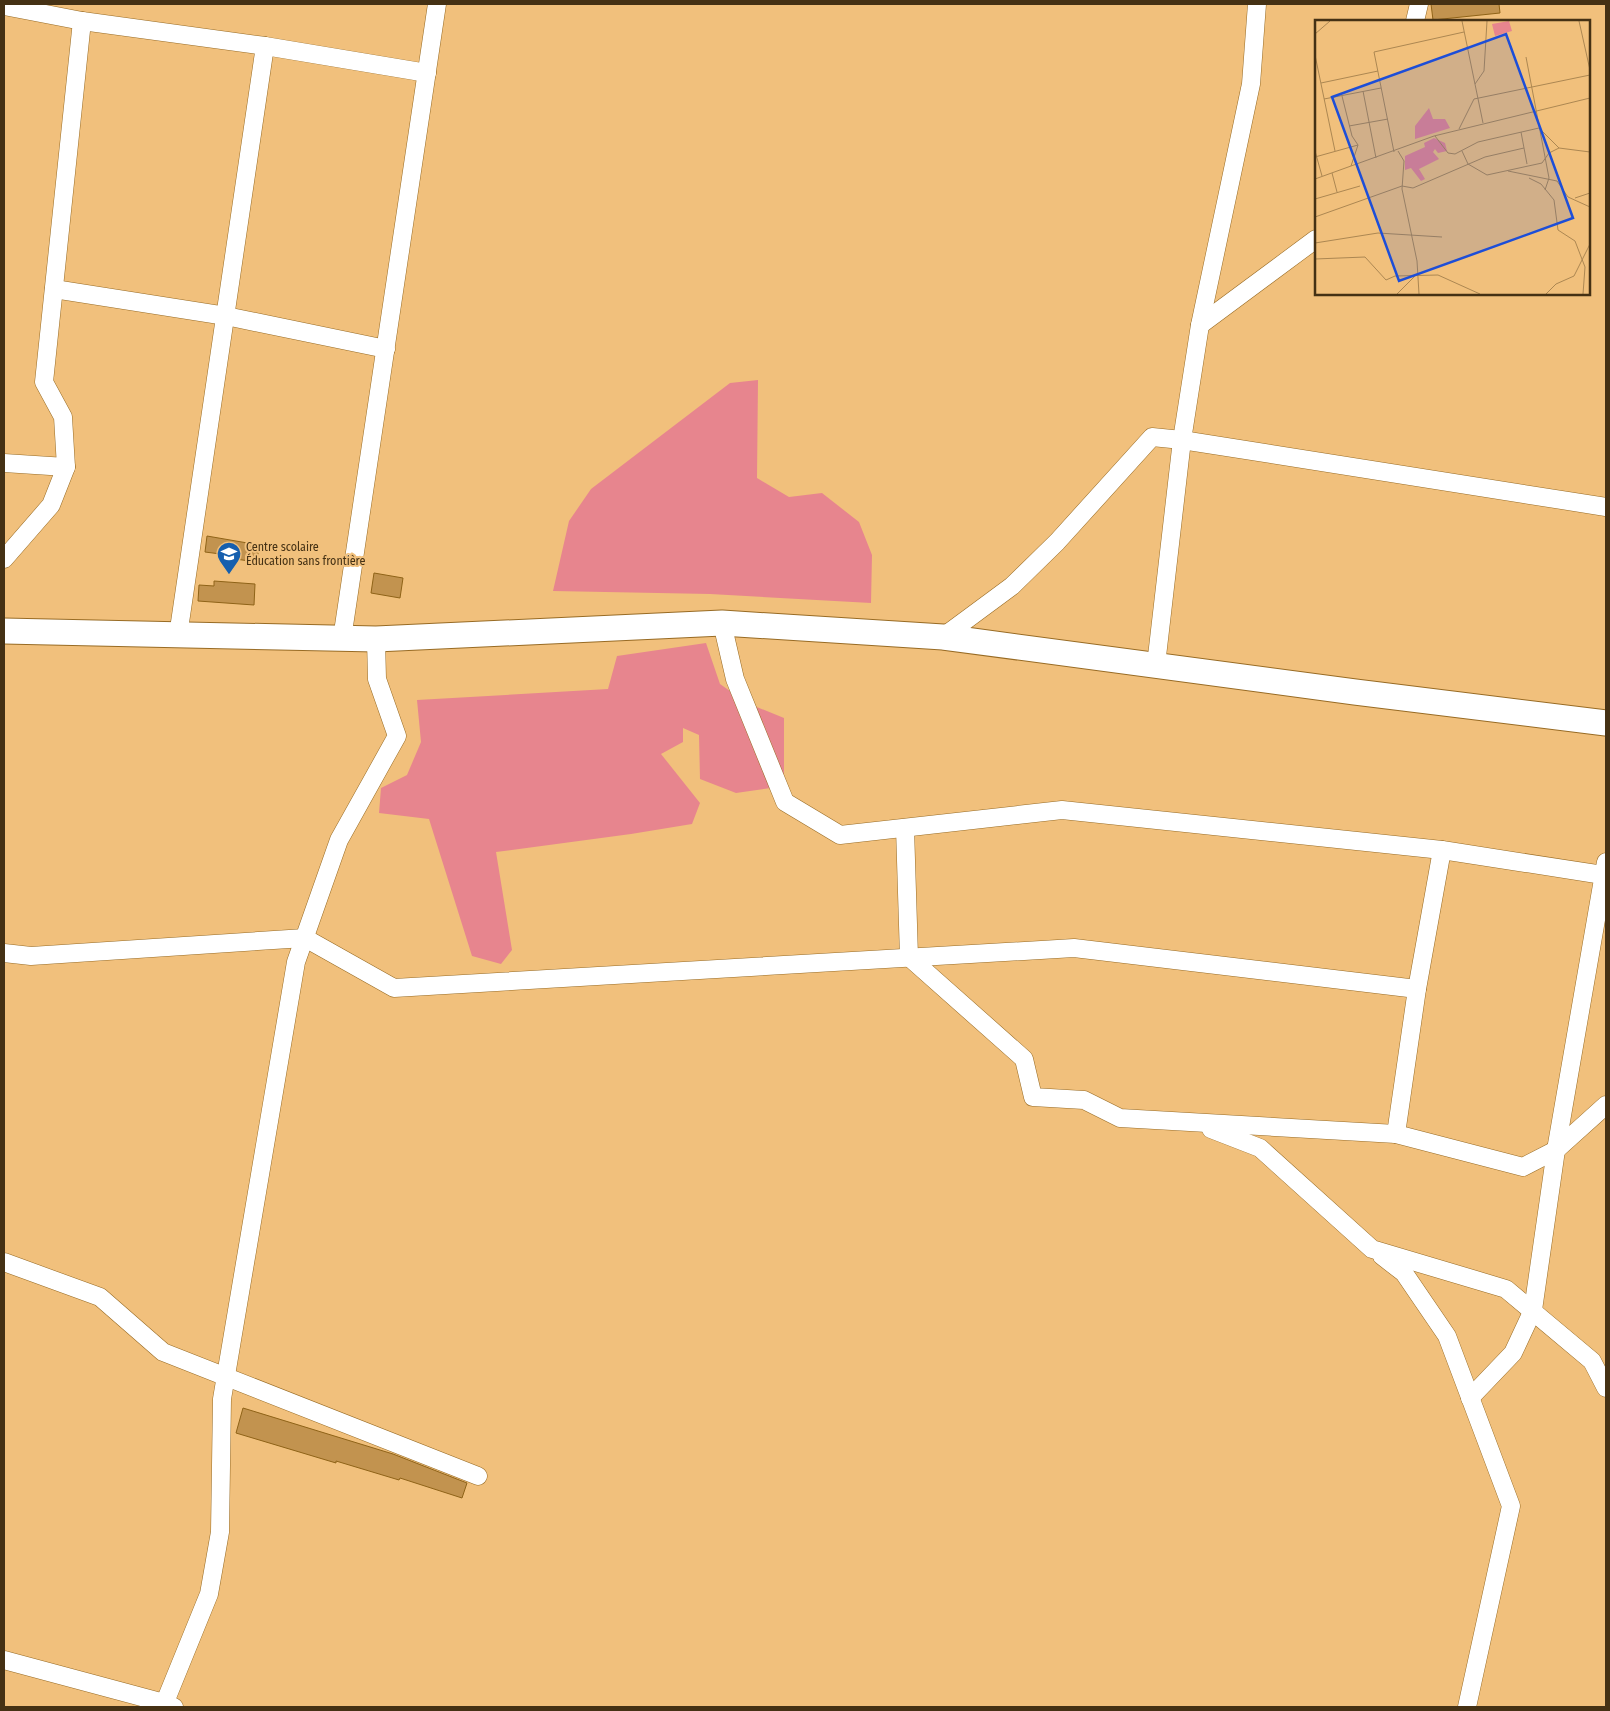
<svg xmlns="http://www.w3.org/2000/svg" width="1610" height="1711" viewBox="0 0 1610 1711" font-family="'Fira Sans Condensed',sans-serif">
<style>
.green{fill:#e7858e}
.building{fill:#c2934f;stroke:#8f6318}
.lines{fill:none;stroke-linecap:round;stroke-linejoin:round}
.street-casing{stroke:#986b24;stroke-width:19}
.secondary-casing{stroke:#986b24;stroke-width:27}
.street{stroke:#fff;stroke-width:18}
.secondary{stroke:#fff;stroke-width:25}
.labels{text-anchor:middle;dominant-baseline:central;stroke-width:4;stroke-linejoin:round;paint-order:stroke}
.poi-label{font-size:12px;fill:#453114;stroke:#f1c07c;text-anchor:start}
.inset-road{fill:none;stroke:#ac8752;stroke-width:1}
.view{fill:#1d4ed8;fill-opacity:0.15;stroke:#1d4ed8;stroke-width:2.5}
.inset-edge{fill:none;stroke:#453114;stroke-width:2.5}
</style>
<rect width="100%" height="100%" fill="#f1c07c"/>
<g class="green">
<polygon points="758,380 757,478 789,497 822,493 859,522 872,555 871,603 710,594 553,591 569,521 591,489 730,383"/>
<polygon points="706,643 720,684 747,703 784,718 784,786 736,793 700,779 699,735 683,728 683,742 661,754 700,803 692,824 631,834 496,852 512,950 501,964 472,956 429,819 379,813 381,788 407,775 421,742 417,700 608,689 617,656"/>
</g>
<g class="building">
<polygon points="1431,4 1499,4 1500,13 1433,20"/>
<polygon points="207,536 259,545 257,562 235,559 236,556 205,552"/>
<polygon points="374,573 403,578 400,598 371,593"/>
<polygon points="214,581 255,584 254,605 198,601 199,585 214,586"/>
<polygon points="243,1408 393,1454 467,1483 462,1498 400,1478 399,1480 336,1461 336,1463 236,1433"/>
</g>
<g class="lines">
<defs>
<g id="street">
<polyline points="4,6 82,21 265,46 427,73"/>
<polyline points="1415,21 1419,4"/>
<polyline points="54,289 226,316 386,349"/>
<polyline points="1200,325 1316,239"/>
<polyline points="4,463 66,467"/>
<polyline points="4,559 51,505 66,467 63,417 44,382 82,21"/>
<polyline points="722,623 735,679 785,802 840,835 1062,810 1442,850 1603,875 1606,881"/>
<polyline points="178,636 265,46"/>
<polyline points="943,637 1012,586 1057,542 1152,437 1182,440 1606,507"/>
<polyline points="342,639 437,4"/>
<polyline points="1156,665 1182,440 1200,325 1251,84 1257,4"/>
<polyline points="905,828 909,957 1024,1059 1033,1097 1084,1100 1120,1118 1396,1134 1523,1167 1556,1150 1606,1105"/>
<polyline points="4,953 31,956 305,938 394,988 1074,948 1417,989"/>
<polyline points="1211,1129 1260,1148 1372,1249 1506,1289 1592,1361 1606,1388"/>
<polyline points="1396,1134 1417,989 1442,850"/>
<polyline points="1382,1256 1404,1273 1447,1336 1511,1506 1467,1707"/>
<polyline points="4,1262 100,1297 163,1352 478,1476"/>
<polyline points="1470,1398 1513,1353 1533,1310 1556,1150 1606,862"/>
<polyline points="4,1660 164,1703 174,1707"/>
<polyline points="163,1707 209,1594 220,1532 222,1399 296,962 339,840 397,736 377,679 376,639"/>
</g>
<polyline id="secondary" points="4,631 376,639 722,623 943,637 1355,692 1606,723"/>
</defs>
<use href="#street" class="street-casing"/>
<use href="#secondary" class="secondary-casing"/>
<use href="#street" class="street"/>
<use href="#secondary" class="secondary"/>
</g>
<defs>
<symbol id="school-pin" viewBox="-11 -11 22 30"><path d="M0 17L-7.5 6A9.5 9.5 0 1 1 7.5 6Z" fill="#165fae" stroke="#f1c07c"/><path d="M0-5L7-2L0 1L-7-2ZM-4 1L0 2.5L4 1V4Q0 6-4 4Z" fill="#fff"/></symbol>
</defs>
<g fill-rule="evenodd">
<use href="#school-pin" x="215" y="540" width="28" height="38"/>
</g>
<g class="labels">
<g class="poi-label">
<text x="246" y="547">Centre scolaire<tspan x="246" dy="14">Éducation sans frontière</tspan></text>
</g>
</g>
<g transform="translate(1315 20)">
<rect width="275" height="275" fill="#f1c07c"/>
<path d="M 194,1 L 197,11 L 180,16 L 177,4 ZM 114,88 L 118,99 L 130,99 L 135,108 L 100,119 L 100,106 ZM 119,118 L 130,123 L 132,131 L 123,133 L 120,129 L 118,132 L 124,139 L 104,149 L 110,159 L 106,161 L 96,148 L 90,150 L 90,136 L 110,127 L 109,123 Z" fill="#e7858e"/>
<path class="inset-road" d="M 147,1 L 168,103M 264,1 L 275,50M 0,14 L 15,1M 0,35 L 20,131M 211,37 L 234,158 L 230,170M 6,63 L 63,51M 160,64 L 169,51 L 172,1M 48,71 L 61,138M 27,76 L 37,116 L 43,125 L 36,146M 9,79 L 66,68M 34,106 L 73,99M 144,109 L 159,79 L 275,55M 206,112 L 212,144M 120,116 L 133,133 L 140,134 L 163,122 L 224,108 L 244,128 L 275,132M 0,131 L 7,156M 83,131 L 89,141 L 87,169 L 102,241 L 104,274M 147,131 L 153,144 L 172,155 L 227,143 L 234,133 L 244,128M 79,132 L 59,32 L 149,12M 0,137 L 43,125M 193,151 L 242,161 L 253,177 L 275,187M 17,153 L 22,172M 214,158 L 226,164 L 239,180 L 243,210 L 260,221 L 270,247 L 268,274M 0,159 L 119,116 L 275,78M 260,178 L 275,173M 0,179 L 45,166M 0,197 L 87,166 L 98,168 L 170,137 L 209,128M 0,223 L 63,213 L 127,217M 0,239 L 50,237 L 71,260 L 80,256 L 123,255 L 165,274M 82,274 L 102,254M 231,274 L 241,264 L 259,256 L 275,224"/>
<path class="view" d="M 191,14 L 258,198 L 84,261 L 17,77 Z"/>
<rect width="275" height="275" class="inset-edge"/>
</g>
<rect width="1610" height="1711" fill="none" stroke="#453114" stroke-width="10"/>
</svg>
